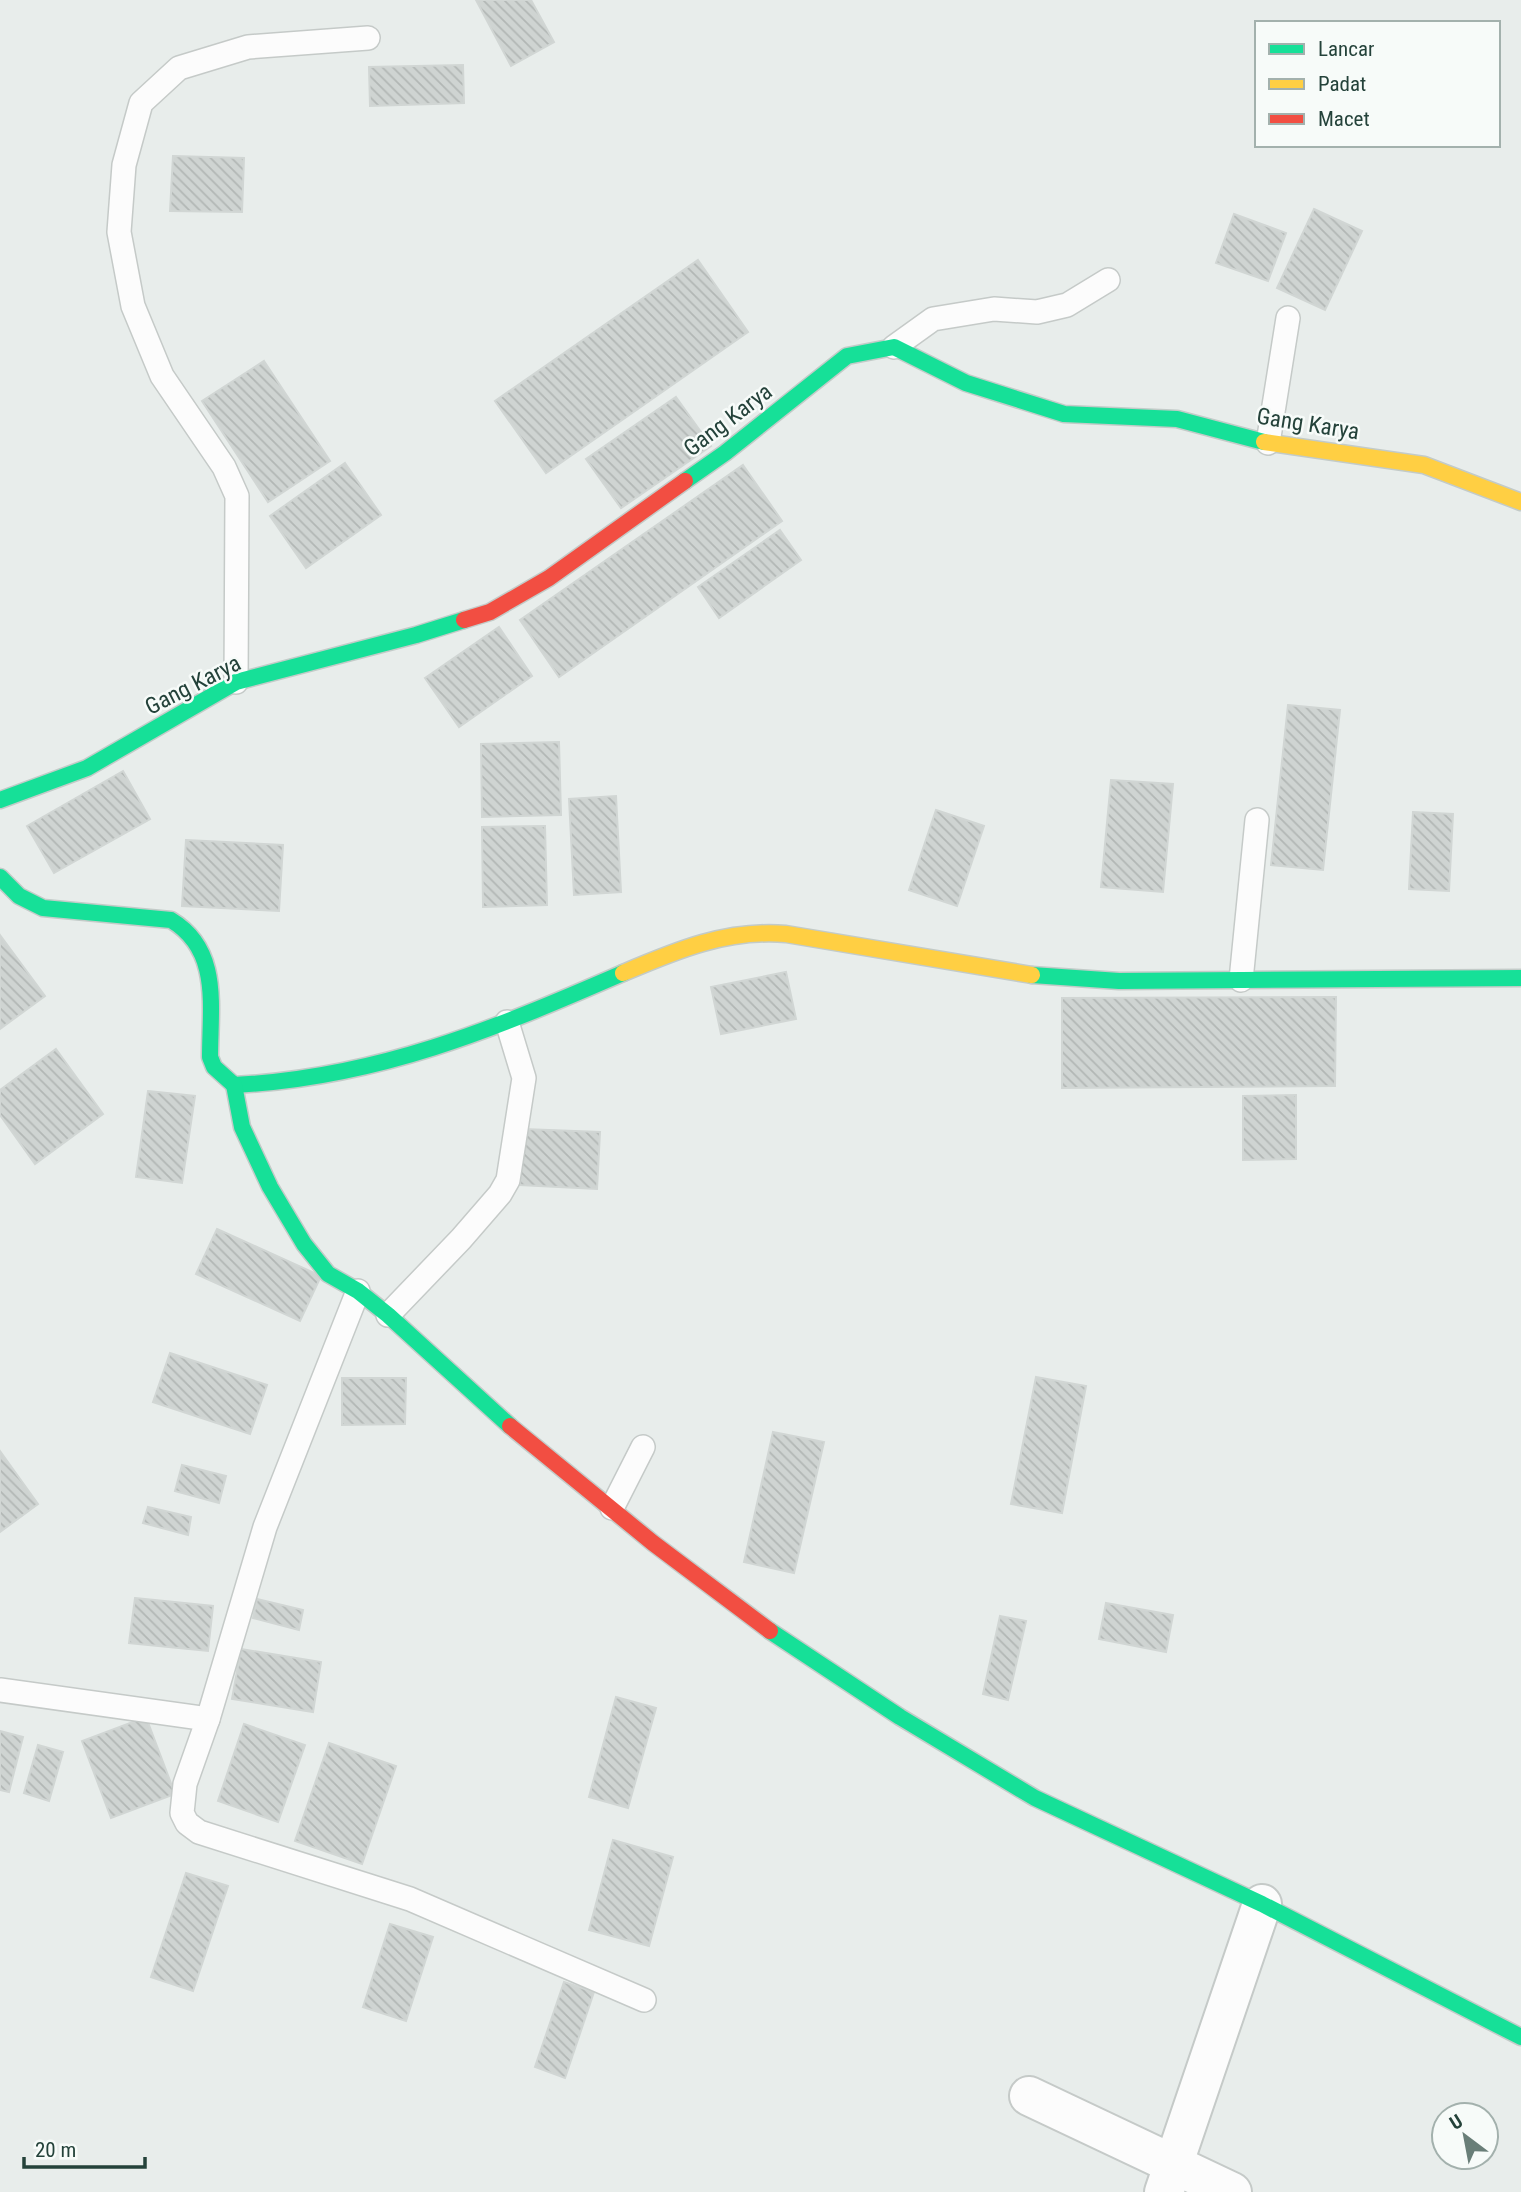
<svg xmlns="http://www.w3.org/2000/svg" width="1521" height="2192" viewBox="0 0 1521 2192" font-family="'Roboto Condensed',sans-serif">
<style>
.building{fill:url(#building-back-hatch);stroke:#d1d6d4;stroke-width:2}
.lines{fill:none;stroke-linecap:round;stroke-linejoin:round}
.lane-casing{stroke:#c5cac8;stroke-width:26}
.street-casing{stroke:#c5cac8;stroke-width:42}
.fast-casing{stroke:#c3cbc8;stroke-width:19}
.slow-casing{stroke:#c3cbc8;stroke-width:19}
.jam-casing{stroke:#c3cbc8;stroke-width:19}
.lane{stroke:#fcfcfc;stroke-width:23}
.street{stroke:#fcfcfc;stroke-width:38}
.fast{stroke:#16e098;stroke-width:16}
.slow{stroke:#ffcf43;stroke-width:16}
.jam{stroke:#f24e42;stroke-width:16}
.labels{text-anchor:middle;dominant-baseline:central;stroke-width:5;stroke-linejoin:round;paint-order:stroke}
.street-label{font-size:23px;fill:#24423a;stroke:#f7fbf9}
</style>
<defs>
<pattern id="building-back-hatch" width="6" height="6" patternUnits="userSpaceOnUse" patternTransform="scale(1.75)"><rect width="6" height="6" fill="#cfd4d2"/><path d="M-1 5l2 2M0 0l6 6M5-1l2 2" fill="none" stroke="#b2b7b5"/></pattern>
</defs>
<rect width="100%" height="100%" fill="#e8edeb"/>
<g class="building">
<polygon points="476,0 531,0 554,42 511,66"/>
<polygon points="463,65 464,103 370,106 369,67"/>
<polygon points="173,156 244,158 242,212 170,211"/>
<polygon points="1314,209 1362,231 1325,310 1277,288"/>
<polygon points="1234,214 1286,233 1268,281 1216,263"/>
<polygon points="698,260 748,332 546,473 495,401"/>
<polygon points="264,361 330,461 268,502 202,401"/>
<polygon points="676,397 711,446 621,508 586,459"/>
<polygon points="345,463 381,515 306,568 270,516"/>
<polygon points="743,465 782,521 559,677 520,620"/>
<polygon points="780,530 801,560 719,618 698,587"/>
<polygon points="499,627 532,676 459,727 425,678"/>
<polygon points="1288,705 1340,710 1323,870 1271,865"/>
<polygon points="559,742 561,815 482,817 481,744"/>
<polygon points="123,771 150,819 54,873 27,826"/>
<polygon points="1111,780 1173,784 1163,892 1101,887"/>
<polygon points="616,796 621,892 574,895 569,799"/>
<polygon points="936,810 984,826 957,906 909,890"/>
<polygon points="1413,812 1453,814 1449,891 1409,889"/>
<polygon points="545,826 547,905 483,907 482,827"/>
<polygon points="186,840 283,845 279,911 182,906"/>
<polygon points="0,935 45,996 0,1029"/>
<polygon points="786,972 796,1019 721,1034 711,987"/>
<polygon points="1336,997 1335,1086 1062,1088 1062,998"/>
<polygon points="56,1049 103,1114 35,1164 0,1115 0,1090"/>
<polygon points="148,1091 195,1096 182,1183 136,1177"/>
<polygon points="1296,1095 1296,1159 1243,1160 1243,1096"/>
<polygon points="523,1129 600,1132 597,1189 520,1185"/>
<polygon points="217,1229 321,1276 300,1321 196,1274"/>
<polygon points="170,1353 267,1385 250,1434 153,1402"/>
<polygon points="1036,1377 1086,1386 1062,1513 1011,1504"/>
<polygon points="342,1378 406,1378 405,1424 342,1425"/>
<polygon points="773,1432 824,1442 794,1573 744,1562"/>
<polygon points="0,1451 38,1504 0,1532"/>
<polygon points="182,1465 226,1476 219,1503 175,1491"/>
<polygon points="148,1507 191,1517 188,1535 143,1523"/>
<polygon points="135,1598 213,1606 208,1651 129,1643"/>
<polygon points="257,1599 303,1610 299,1630 253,1618"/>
<polygon points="1106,1603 1173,1615 1166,1652 1099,1639"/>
<polygon points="1000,1616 1026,1621 1008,1700 983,1694"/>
<polygon points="241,1649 321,1662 313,1712 232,1699"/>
<polygon points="616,1697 656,1708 628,1808 589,1797"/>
<polygon points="146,1717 175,1794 111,1818 82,1741"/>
<polygon points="244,1724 305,1745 278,1822 218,1801"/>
<polygon points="0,1731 23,1737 9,1792 0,1790"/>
<polygon points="329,1743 396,1766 362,1864 295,1841"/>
<polygon points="38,1745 63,1752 49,1801 24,1793"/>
<polygon points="613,1840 673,1857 649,1946 589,1930"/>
<polygon points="186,1873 228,1886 193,1991 151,1977"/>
<polygon points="390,1924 433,1937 406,2021 363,2007"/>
<polygon points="564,1982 594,1992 565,2078 535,2067"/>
</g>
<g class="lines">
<defs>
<g id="lane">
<polyline points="894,347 933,319 994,309 1037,312 1067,305 1108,280"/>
<polyline points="1268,443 1288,318"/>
<polyline points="236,682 237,496 224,467 162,376 133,306 119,232 124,165 141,103 179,68 248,47 368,38"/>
<polyline points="1241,980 1257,820"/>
<polyline points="358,1291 265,1527 208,1719 185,1784 182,1813 187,1823 199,1832 410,1899 644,2000"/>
<polyline points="388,1315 461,1239 500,1194 508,1180 524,1078 507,1022"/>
<polyline points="612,1508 643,1447"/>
<polyline points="0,1690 208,1719"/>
</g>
<g id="street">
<polyline points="1029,2096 1232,2192"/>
<polyline points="1164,2192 1262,1904"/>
</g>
<g id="fast">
<polyline points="685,481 725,453 847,356 894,347 966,383 1064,414 1177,419 1264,442"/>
<polyline points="0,800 87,768 236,682 416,635 464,620"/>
<path d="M 0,877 L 19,896 L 43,908 L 171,920 C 221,950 210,1006 210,1057 L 214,1067 L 234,1085 C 377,1078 494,1029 623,973"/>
<polyline points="1032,975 1119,981 1521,978"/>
<polyline points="234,1085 242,1127 270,1187 304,1244 328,1274 358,1291 388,1315 510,1426"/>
<polyline points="770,1631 900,1717 1035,1798 1262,1904 1521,2037"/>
</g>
<g id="slow">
<polyline points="1264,442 1424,465 1521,502"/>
<path d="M 623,973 C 677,950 727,929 786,934 L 1032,975"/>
</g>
<g id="jam">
<polyline points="464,620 490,612 549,578 685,481"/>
<polyline points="510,1426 653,1543 770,1631"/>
</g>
</defs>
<use href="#lane" class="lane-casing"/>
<use href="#street" class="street-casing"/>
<use href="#fast" class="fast-casing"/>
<use href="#slow" class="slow-casing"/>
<use href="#jam" class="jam-casing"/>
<use href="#lane" class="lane"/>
<use href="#street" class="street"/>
<use href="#fast" class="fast"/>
<use href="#slow" class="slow"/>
<use href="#jam" class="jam"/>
</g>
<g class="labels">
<g class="street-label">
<text transform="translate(728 420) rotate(-37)">Gang Karya</text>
<text transform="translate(1308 424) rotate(9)">Gang Karya</text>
<text transform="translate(193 685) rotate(-27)">Gang Karya</text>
</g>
</g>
<rect x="1255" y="21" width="245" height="126" fill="#f7fbf9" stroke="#a3b1ad" stroke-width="2"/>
<rect x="1269" y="44" width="35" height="10" fill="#16e098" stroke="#a3b1ad" stroke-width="2"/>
<text x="1318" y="56" font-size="21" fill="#24423a">Lancar</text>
<rect x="1269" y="79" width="35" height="10" fill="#ffcf43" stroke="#a3b1ad" stroke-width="2"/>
<text x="1318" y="91" font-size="21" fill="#24423a">Padat</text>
<rect x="1269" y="114" width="35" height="10" fill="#f24e42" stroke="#a3b1ad" stroke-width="2"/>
<text x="1318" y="126" font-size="21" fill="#24423a">Macet</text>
<g transform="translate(1465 2136) rotate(328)"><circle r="33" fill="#f7fbf9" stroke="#a3b1ad" stroke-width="2"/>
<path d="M0-5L12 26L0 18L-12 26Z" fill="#697e78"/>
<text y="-10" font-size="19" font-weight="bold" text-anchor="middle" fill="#24423a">U</text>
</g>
<path d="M24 2157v10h121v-10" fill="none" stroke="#24423a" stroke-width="3.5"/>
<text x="35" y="2157" font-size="21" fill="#24423a" stroke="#f7fbf9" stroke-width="5" paint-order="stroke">20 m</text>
</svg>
